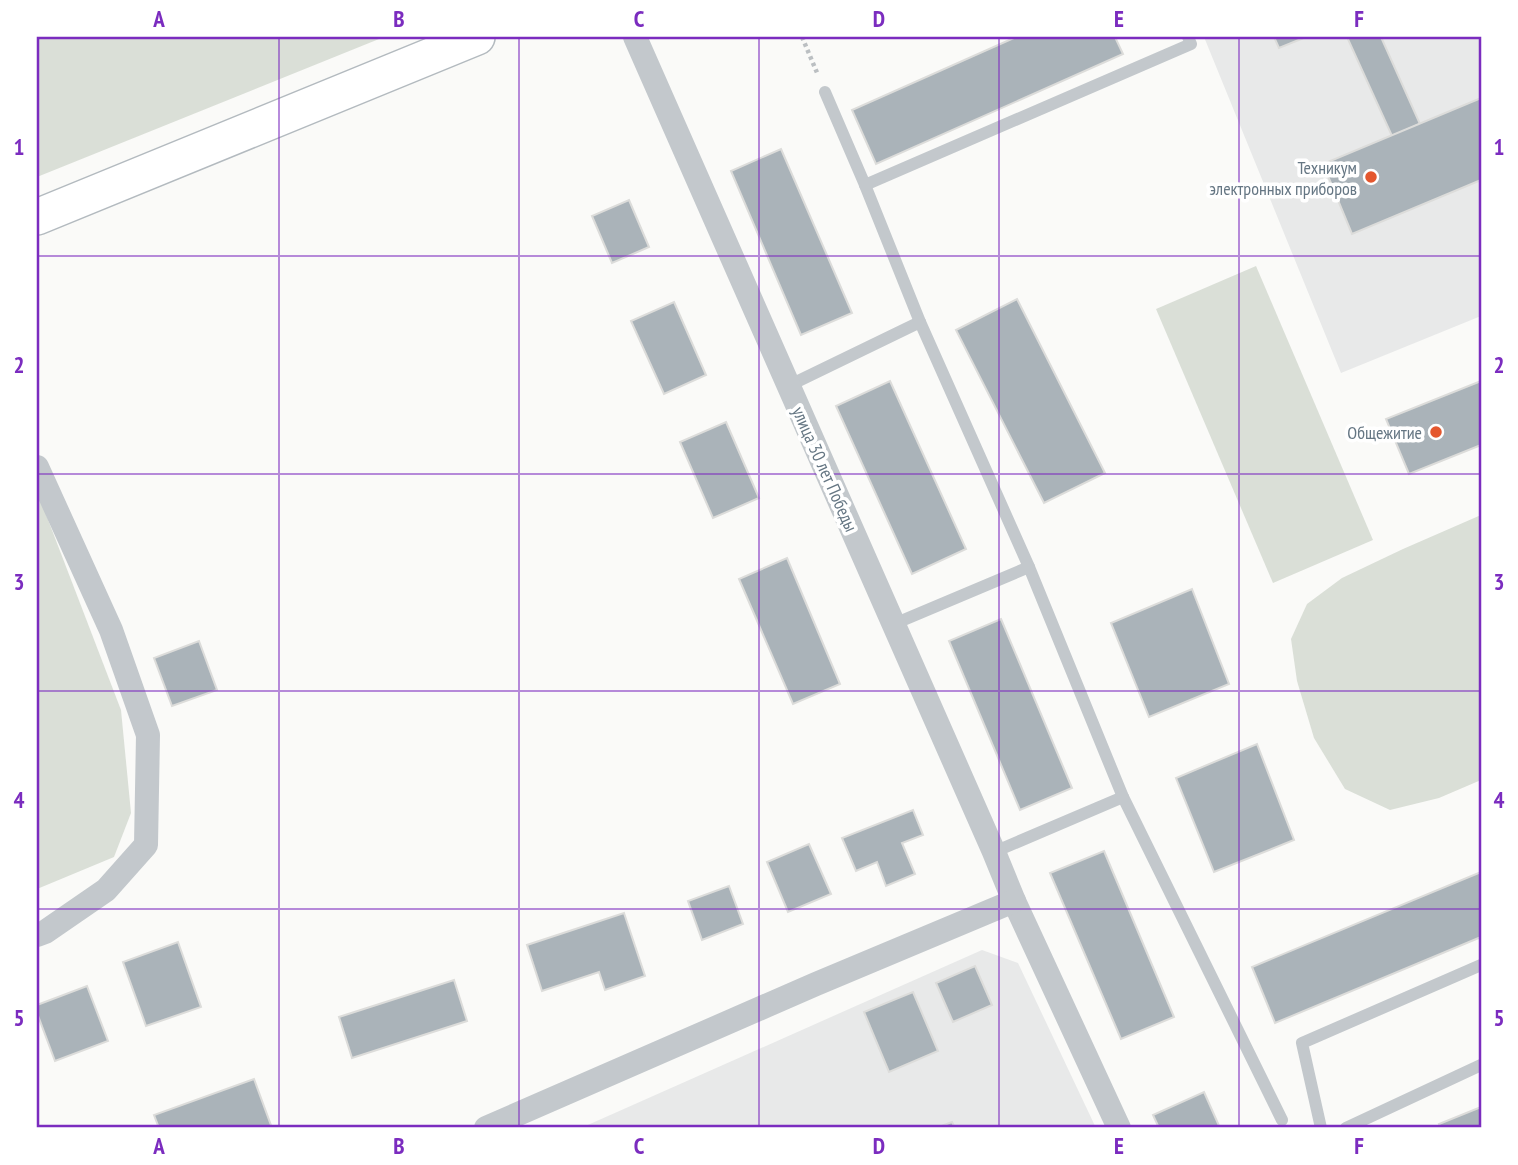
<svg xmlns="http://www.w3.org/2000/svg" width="1518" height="1165" viewBox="0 0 1518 1165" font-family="'PT Sans Narrow',sans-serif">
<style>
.built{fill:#e8e9e9}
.green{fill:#dadfd7}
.building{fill:#aab3b9;stroke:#dcdcda;stroke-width:2}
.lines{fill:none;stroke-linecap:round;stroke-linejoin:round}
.secondary-casing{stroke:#b3babf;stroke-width:38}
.path{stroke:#bbbfc2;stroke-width:4.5;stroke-dasharray:3.5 3.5;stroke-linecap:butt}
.lane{stroke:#c3c8cc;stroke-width:12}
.street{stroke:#c3c8cc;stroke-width:24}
.secondary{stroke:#fff;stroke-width:35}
.grid{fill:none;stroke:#7b2cbf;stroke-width:2;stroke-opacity:0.55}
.poi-dot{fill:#e4572e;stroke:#fff;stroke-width:2.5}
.labels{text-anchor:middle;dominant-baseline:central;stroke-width:7;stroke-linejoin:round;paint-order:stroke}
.poi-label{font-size:18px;fill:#657683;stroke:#fff;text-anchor:end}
.street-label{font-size:18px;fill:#657683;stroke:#fff}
.neatline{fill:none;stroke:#7b2cbf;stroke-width:2.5}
.grid-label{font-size:23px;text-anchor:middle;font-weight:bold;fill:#7b2cbf}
</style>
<rect width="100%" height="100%" fill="#fafaf8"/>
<g class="built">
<polygon points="1204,37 1481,37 1481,316 1341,373"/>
<polygon points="982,950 1018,963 1096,1128 581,1128"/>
</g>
<g class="green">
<polygon points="37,37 384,37 37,177"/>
<polygon points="1256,266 1373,540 1273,583 1156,309"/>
<polygon points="37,491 121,710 131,813 114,857 37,889"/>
<polygon points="1481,515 1481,780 1439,798 1390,810 1345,789 1314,738 1297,681 1291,639 1307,604 1342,578 1403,549"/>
</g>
<g class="building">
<polygon points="1016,37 1115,37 1123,54 876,164 852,110"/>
<polygon points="1274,37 1306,37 1279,48"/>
<polygon points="1347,37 1381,37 1420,124 1392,136"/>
<polygon points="1481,98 1481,180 1352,234 1323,164"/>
<polygon points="781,149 852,313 801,335 731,171"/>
<polygon points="629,200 649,247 612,263 592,216"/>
<polygon points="1017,299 1105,473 1044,503 956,330"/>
<polygon points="674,302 706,375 664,394 631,321"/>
<polygon points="890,381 966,549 912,574 836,406"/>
<polygon points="1481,381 1481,445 1409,474 1386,419"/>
<polygon points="726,422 759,498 713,518 680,442"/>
<polygon points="787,558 840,684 793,704 739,579"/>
<polygon points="1192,589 1229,684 1149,717 1111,623"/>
<polygon points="1001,619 1072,788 1020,810 949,641"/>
<polygon points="199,641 217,690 172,706 154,658"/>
<polygon points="1257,744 1294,840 1214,872 1176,778"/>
<polygon points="913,810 923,835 902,843 915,874 886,886 877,862 856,871 842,838"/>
<polygon points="809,844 831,894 788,912 767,862"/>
<polygon points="1104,851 1174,1017 1121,1039 1050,873"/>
<polygon points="1481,872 1481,937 1275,1023 1252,967"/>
<polygon points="729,886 743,924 702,940 688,901"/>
<polygon points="624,913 645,976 605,990 599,972 542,991 527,945"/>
<polygon points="178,942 201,1007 146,1026 123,962"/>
<polygon points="975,966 992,1005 953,1022 936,983"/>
<polygon points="454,980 467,1021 352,1058 339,1017"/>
<polygon points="87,986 108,1041 55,1061 37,1013 37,1005"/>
<polygon points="913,992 938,1051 889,1072 864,1012"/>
<polygon points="254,1079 272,1128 159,1128 154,1115"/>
<polygon points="1204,1092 1220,1128 1159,1128 1153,1115"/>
<polygon points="1481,1107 1481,1128 1441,1128 1439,1124"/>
<polygon points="952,1122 955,1128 936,1128"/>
</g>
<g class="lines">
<defs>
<polyline id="secondary" points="37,217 477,37"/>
</defs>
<use href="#secondary" class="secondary-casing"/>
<polyline class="path" points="802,37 818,75"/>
<g class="lane">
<polyline points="825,92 865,185 920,322 1029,567 1123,797 1282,1120"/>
<polyline points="865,185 1191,44 1188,37"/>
<polyline points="788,386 920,322"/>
<polyline points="894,624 1029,567"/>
<polyline points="994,852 1123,797"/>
<polyline points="1321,1128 1302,1043 1481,965"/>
<polyline points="1346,1128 1481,1065"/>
</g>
<g class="street">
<polyline points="635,37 994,852 1014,901 1119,1128"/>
<polyline points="37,467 111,630 148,735 146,845 106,890 45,932 37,935"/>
<polyline points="486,1128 816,984 1014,901"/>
</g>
<use href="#secondary" class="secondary"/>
</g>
<path class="grid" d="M 279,37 L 279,1128M 519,37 L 519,1128M 759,37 L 759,1128M 999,37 L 999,1128M 1239,37 L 1239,1128M 37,256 L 1481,256M 37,474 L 1481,474M 37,691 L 1481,691M 37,909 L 1481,909"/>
<g class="poi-dot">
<circle cx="1371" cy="177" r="7"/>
<circle cx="1436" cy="432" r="7"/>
</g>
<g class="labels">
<g class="poi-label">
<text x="1357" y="167">Техникум<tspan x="1357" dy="21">электронных приборов</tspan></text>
<text x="1422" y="432">Общежитие</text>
</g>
<g class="street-label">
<text transform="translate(825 469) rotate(66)">улица 30 лет Победы</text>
</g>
</g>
<rect width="1518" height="1165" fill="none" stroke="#ffffff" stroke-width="77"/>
<rect x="38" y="38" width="1442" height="1088" class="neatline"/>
<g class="grid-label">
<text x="159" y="27">A</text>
<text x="399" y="27">B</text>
<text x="639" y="27">C</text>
<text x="879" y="27">D</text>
<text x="1119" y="27">E</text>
<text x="1359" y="27">F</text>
<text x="19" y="155">1</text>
<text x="1499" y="155">1</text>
<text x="19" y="373">2</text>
<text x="1499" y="373">2</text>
<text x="19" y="590">3</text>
<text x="1499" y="590">3</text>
<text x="19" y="808">4</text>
<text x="1499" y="808">4</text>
<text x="19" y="1026">5</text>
<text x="1499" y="1026">5</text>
<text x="159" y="1154">A</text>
<text x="399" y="1154">B</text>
<text x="639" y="1154">C</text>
<text x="879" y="1154">D</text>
<text x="1119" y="1154">E</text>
<text x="1359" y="1154">F</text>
</g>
</svg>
